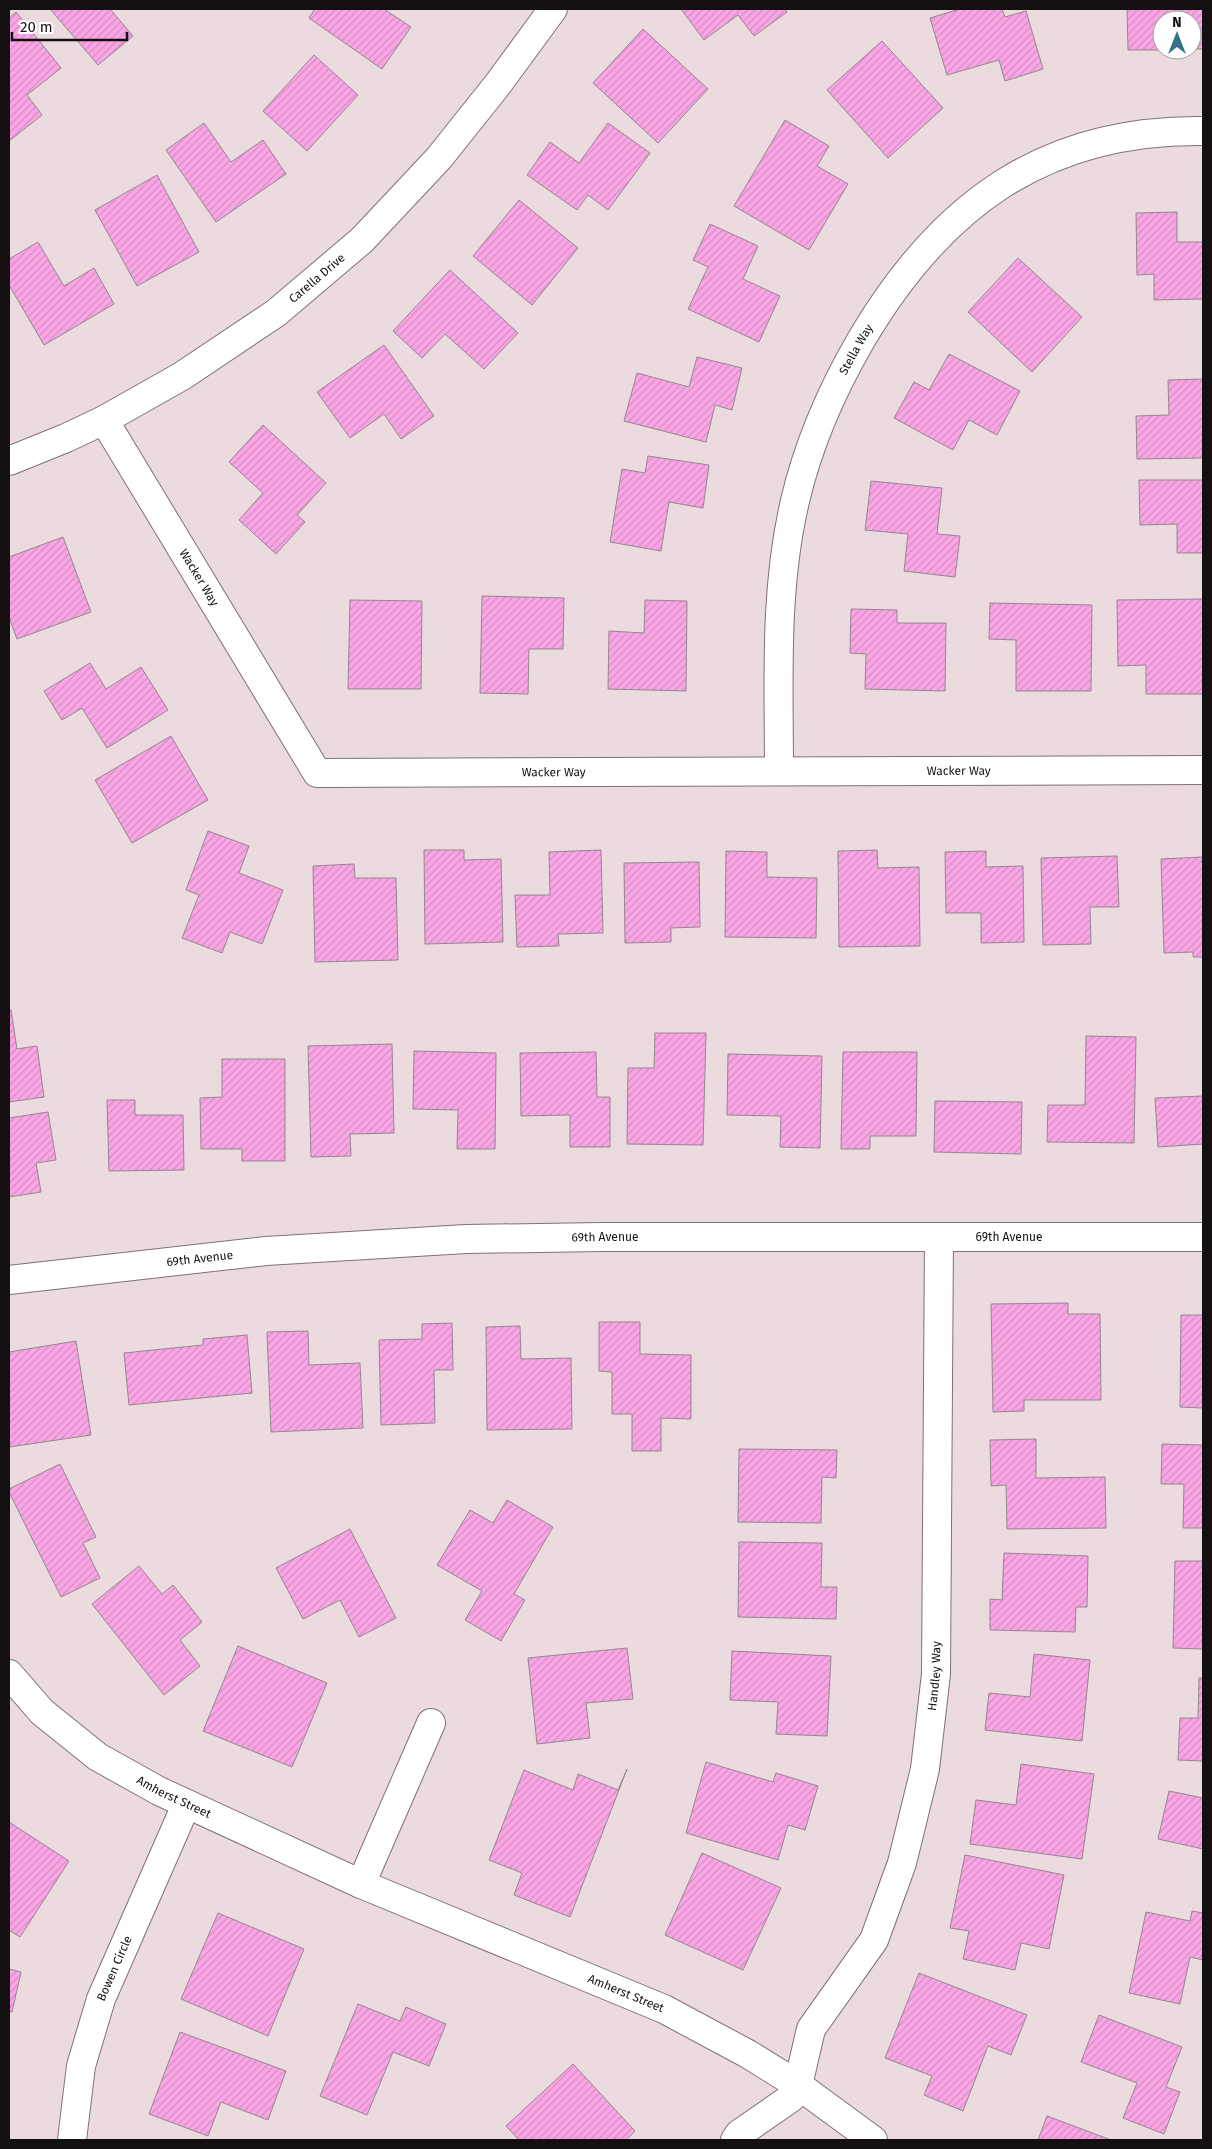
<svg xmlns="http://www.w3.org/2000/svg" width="1212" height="2149" viewBox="0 0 1212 2149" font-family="'Fira Sans',sans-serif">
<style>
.building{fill:url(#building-hatch);stroke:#93878f}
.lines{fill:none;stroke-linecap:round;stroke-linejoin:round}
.minor-casing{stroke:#807174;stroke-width:30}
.tertiary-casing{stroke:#807174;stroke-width:30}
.minor{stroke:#fff;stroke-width:28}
.tertiary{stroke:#fff;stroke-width:28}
.labels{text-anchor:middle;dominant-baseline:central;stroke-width:4;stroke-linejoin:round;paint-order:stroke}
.street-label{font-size:12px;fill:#140f10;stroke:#fff}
</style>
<defs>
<pattern id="building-hatch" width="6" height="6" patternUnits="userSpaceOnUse" patternTransform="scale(1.25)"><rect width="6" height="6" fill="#faa5e5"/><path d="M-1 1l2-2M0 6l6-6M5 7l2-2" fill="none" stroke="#d58dc3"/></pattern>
</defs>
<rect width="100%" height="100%" fill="#ecdbde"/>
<g class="building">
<polygon points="50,9 110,9 133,36 98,65"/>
<polygon points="315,9 384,9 411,27 382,69 309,18"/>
<polygon points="681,9 785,9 787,12 754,36 738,15 704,40"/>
<polygon points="960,9 1002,9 1005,17 1026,11 1043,69 1005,81 999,60 947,75 930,18"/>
<polygon points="1127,9 1203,9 1203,49 1192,49 1192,20 1162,20 1162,50 1128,50"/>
<polygon points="16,12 61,68 27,95 42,115 9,141 9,18"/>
<polygon points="643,29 708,89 658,143 593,83"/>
<polygon points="882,41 943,108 888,158 827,90"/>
<polygon points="314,55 358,95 307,151 263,111"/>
<polygon points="785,120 829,146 817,166 848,184 809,250 734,206"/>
<polygon points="204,123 231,162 263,140 286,174 216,222 166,150"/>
<polygon points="608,123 650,153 608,210 588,195 577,210 527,175 550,142 579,163"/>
<polygon points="157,175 199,252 137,286 95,210"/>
<polygon points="519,200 578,248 532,305 473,256"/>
<polygon points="1177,212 1177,242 1203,242 1203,299 1154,300 1154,274 1137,275 1136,213"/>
<polygon points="710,224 758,246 743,279 780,296 759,342 688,309 708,267 693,260"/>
<polygon points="38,242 64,286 94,268 114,304 44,345 9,285 9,259"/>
<polygon points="1018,258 1082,317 1032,372 968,312"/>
<polygon points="450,270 518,333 484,369 445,334 422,358 393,331"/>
<polygon points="384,345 434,416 401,439 384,414 350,438 317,392"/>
<polygon points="949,354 1020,391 997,435 969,420 953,450 894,418 914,382 929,390"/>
<polygon points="697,357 742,368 732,410 715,405 706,442 624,421 637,373 689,387"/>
<polygon points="1203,379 1203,458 1137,459 1136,416 1169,415 1168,380"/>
<polygon points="263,425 326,483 297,515 305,522 276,554 239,520 263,493 229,462"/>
<polygon points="648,456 709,465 703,508 669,502 661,551 610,542 622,469 645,473"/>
<polygon points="1139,480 1203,480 1203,553 1177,553 1177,524 1140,525"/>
<polygon points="871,481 942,488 937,534 960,536 955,577 904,571 908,534 865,530"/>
<polygon points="63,537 91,612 17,639 9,617 9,557"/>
<polygon points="482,596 564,598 563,649 529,649 528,694 480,693"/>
<polygon points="1203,599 1203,694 1146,694 1146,665 1118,666 1117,600"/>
<polygon points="350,600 422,601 421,689 348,689"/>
<polygon points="645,600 687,601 686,691 608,689 609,631 644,633"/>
<polygon points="990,603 1092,605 1091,691 1016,691 1016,640 989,639"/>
<polygon points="851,609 897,610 897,623 946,623 945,691 865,689 866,654 850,653"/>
<polygon points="90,663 106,689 141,667 168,710 107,748 82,708 62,720 44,691"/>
<polygon points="171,736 208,800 132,843 95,780"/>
<polygon points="208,831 249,846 239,873 283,890 262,944 230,932 222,953 182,938 199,895 186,890"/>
<polygon points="424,850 464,850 464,860 501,859 503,942 425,944"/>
<polygon points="601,850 603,933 558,934 559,946 517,947 515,895 550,895 549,852"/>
<polygon points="877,850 878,868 919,867 920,946 839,947 838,851"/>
<polygon points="726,851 767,852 767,877 817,878 816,938 725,937"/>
<polygon points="986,851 986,867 1023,866 1024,942 981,943 981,913 946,913 945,852"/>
<polygon points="1117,856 1119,907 1090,907 1091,944 1043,945 1041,858"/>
<polygon points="1203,857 1203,957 1193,957 1193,952 1164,953 1161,859"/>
<polygon points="699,862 700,927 671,928 671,942 625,943 624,863"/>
<polygon points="354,864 355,878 396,878 398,960 315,962 313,866"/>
<polygon points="9,1010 11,1010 17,1049 37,1046 44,1097 9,1102"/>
<polygon points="655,1033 706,1033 703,1145 627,1144 628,1068 654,1068"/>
<polygon points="1086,1036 1136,1037 1134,1143 1047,1142 1048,1105 1085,1105"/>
<polygon points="392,1044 394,1133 350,1134 351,1156 311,1157 308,1046"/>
<polygon points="414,1051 496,1053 495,1149 457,1149 458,1110 413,1109"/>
<polygon points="596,1052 597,1097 610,1097 610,1147 570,1147 570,1115 521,1116 520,1053"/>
<polygon points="843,1052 917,1052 916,1136 870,1136 870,1149 841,1149"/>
<polygon points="728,1054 822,1056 820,1148 780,1147 781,1116 727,1115"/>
<polygon points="222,1059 285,1059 285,1161 242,1161 242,1149 201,1149 200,1098 222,1097"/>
<polygon points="1203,1096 1203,1144 1158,1147 1155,1098"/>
<polygon points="107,1100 135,1100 135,1115 183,1115 184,1170 109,1171"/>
<polygon points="935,1101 1022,1102 1021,1154 934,1152"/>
<polygon points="48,1112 56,1160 36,1163 41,1192 9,1197 9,1118"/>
<polygon points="1068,1303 1068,1314 1100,1314 1101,1400 1024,1400 1024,1411 993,1412 991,1304"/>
<polygon points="1181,1315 1203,1315 1203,1408 1180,1407"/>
<polygon points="599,1322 640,1322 640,1354 691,1355 691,1419 661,1418 661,1451 632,1451 632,1414 612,1414 612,1372 599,1371"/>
<polygon points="452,1323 453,1370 434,1370 435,1423 381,1425 379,1340 422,1339 422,1324"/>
<polygon points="520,1326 521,1359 571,1358 572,1429 487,1430 486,1327"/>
<polygon points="308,1331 309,1365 360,1363 363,1428 271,1432 267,1332"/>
<polygon points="247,1335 252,1393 129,1405 124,1353 203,1345 203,1339"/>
<polygon points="76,1341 91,1435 9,1447 9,1352"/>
<polygon points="1036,1439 1036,1478 1105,1477 1106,1528 1007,1529 1006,1485 991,1486 990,1440"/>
<polygon points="1162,1444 1203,1445 1203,1528 1183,1528 1184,1484 1161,1484"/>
<polygon points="739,1449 837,1450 836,1478 822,1477 821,1523 738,1522"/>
<polygon points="60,1464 96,1537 83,1543 100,1578 61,1597 9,1492 9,1489"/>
<polygon points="507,1500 553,1527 514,1594 525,1600 501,1641 465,1620 482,1591 437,1565 470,1510 493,1523"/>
<polygon points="350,1529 396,1618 359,1637 340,1600 303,1619 276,1568"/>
<polygon points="739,1542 822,1543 821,1587 837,1587 836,1619 738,1617"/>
<polygon points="1004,1553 1088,1556 1087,1607 1076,1607 1075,1632 990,1630 990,1599 1002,1600"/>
<polygon points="1175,1561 1203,1561 1203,1649 1173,1648"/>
<polygon points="139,1566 162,1594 173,1585 202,1622 180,1640 200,1666 164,1695 92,1604"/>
<polygon points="238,1646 327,1683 292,1767 203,1731"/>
<polygon points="627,1648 633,1699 586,1703 590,1738 537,1744 528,1658"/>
<polygon points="732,1651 831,1656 827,1736 776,1734 778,1702 730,1700"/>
<polygon points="1034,1654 1090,1660 1082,1741 985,1730 989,1693 1030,1697"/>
<polygon points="1199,1678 1203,1678 1203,1761 1178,1760 1180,1718 1198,1718"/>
<polygon points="706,1762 773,1782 776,1773 818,1786 805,1830 788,1825 778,1860 686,1833"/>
<polygon points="1021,1764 1094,1774 1082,1859 970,1844 976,1800 1016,1805"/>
<polygon points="627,1769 570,1917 514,1895 522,1873 489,1860 524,1770 573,1790 578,1774 618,1790"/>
<polygon points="1169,1791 1203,1798 1203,1849 1158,1839"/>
<polygon points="9,1822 69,1861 20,1937 9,1930"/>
<polygon points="702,1853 781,1888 743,1970 665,1935"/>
<polygon points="965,1855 1064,1875 1049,1949 1021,1943 1015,1970 963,1959 969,1931 950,1928"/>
<polygon points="1192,1911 1203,1913 1203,1960 1190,1957 1180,2004 1129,1993 1146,1912 1190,1921"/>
<polygon points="218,1913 304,1949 268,2036 181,1999"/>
<polygon points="9,1969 21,1972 12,2012 9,2011"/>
<polygon points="919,1973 1027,2015 1011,2055 988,2046 963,2111 924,2095 932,2076 885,2058"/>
<polygon points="358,2004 400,2021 406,2007 446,2024 429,2066 393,2052 367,2115 320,2096"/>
<polygon points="1099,2015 1182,2047 1166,2087 1180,2092 1164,2134 1123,2118 1137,2083 1081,2062"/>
<polygon points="180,2032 286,2071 268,2120 221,2102 208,2136 149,2114"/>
<polygon points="573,2064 635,2131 626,2140 519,2140 506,2126"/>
<polygon points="1047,2116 1111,2140 1038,2140"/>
</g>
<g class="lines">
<defs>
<g id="minor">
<path id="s1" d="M 104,420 L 317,773 L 1203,770"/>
<path id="s2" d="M 9,461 L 66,438 L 104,420 L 182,376 L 276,313 L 362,240 L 439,158 L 498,84 L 553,9"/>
<path id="s3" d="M 779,771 C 779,681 774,590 795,501 C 808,445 832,390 861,340 C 940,206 1043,129 1203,131"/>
<path id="s4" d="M 9,1280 L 266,1251 L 466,1239 L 601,1237 L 1203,1237"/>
<polyline points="361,1884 431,1723"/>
<path id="s5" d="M 72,2140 L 81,2066 L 101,1999 L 186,1805"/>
<path id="s6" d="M 735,2140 L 739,2134 L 791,2098 L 798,2085 L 811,2029 L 874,1940 L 902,1863 L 925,1769 L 936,1674 L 939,1238"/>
</g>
<g id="tertiary">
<path id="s7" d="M 9,1674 L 42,1712 L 98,1757 L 159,1791 L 361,1884 L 664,2009 L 748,2054 L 798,2085 L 873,2140"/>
</g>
</defs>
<use href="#minor" class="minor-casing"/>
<use href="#tertiary" class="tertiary-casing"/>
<use href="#minor" class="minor"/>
<use href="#tertiary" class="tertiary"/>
</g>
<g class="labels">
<g class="street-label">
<text stroke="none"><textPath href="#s2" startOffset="360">Carella Drive</textPath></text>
<text stroke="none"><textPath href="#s3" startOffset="435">Stella Way</textPath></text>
<text stroke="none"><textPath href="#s1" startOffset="184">Wacker Way</textPath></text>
<text stroke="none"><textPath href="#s1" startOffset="1054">Wacker Way</textPath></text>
<text stroke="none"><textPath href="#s1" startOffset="649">Wacker Way</textPath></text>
<text stroke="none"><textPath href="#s4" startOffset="598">69th Avenue</textPath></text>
<text stroke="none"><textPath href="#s4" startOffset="1002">69th Avenue</textPath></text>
<text stroke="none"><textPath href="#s4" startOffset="192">69th Avenue</textPath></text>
<text stroke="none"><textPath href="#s6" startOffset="524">Handley Way</textPath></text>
<text stroke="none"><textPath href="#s7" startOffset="208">Amherst Street</textPath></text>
<text stroke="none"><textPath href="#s5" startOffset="178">Bowen Circle</textPath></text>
<text stroke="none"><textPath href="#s7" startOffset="701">Amherst Street</textPath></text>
</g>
</g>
<rect width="1212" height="2149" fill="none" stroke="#140f10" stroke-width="20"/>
<g transform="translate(1177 35)"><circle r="24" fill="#ffffff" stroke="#a19f9f"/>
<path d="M0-4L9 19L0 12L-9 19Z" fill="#337187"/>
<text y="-8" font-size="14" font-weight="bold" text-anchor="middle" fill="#140f10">N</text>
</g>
<path d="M12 32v8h115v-8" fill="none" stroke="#140f10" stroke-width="2.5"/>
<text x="20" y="32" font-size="15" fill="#140f10" stroke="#ffffff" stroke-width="4" paint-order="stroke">20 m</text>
</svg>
